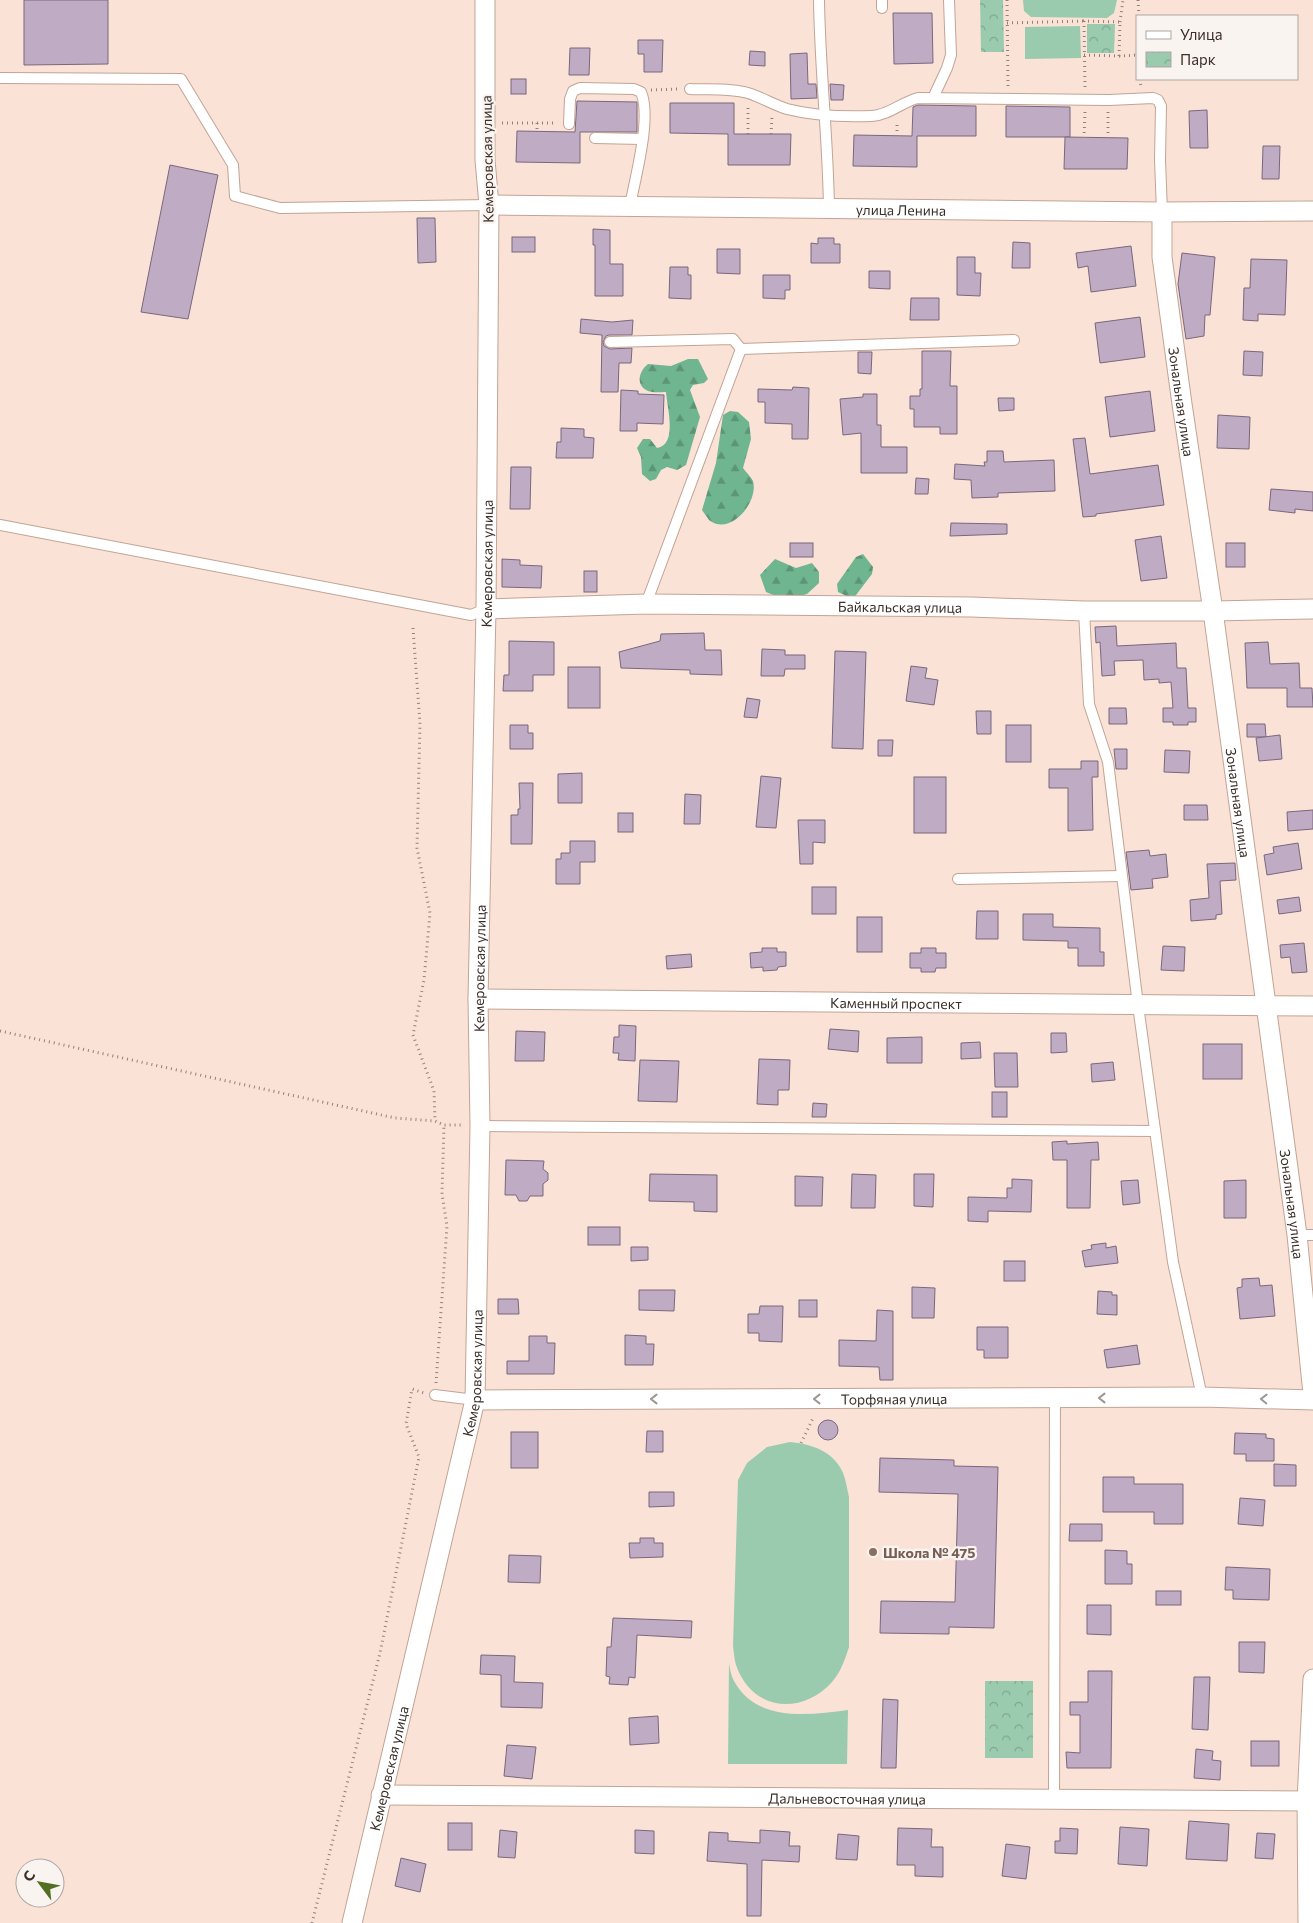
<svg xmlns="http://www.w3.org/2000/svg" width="1313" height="1923" viewBox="0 0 1313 1923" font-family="Commissioner,sans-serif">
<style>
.forest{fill:url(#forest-firs)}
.park{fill:url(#park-crowns)}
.garden{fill:#9acbaf}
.building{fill:#bfacc4;stroke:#79677d}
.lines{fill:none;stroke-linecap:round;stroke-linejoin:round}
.service-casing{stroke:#c1a495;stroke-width:12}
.minor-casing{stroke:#c1a495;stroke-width:21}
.path{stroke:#938179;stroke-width:3;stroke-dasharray:1 4;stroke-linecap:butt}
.service{stroke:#fff;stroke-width:10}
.minor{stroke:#fff;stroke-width:19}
.oneway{stroke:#9d9794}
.education-dot{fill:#8d6e63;stroke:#faf4f1;stroke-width:2}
.labels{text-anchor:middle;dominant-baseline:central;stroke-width:4.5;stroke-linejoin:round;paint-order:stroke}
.street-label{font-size:14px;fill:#3b2f29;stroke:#faf4f1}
.education-label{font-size:14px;font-weight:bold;fill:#785e54;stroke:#faf4f1;text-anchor:start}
</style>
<defs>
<pattern id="forest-firs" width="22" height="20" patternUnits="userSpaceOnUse" patternTransform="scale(1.25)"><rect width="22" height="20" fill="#6fb590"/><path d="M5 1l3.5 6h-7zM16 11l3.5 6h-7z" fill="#5c9476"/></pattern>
<pattern id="park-crowns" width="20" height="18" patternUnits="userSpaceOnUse" patternTransform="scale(1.25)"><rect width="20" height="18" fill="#9acbaf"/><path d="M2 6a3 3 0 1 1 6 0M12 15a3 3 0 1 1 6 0" fill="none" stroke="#7fa58e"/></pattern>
</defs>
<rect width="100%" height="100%" fill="#fbe2d6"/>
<g class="forest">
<path d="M 688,359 L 698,359 L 708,379 L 704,383 L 693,385 L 690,390 L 700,417 L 686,465 L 677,470 L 667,467 L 661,470 L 656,479 L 650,481 L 642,474 L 641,457 L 637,448 L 643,439 L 650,439 L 657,448 C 678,445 667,407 666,392 C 661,392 653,393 648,391 C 635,385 639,371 648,364 L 671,366 Z"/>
<path d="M 730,411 L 738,412 L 749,422 L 751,439 L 743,468 C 746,472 751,477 753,481 C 759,502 730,537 709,520 C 707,517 704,513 702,510 L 716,463 L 723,415 Z"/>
<polygon points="863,554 873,567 872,574 853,599 838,592 837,584 856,557"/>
<polygon points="775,559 796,568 812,563 819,572 819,583 807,594 785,600 766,592 760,575"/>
</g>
<g class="park">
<polygon points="980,0 1003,0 1004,52 981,52"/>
<polygon points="1087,24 1115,24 1114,53 1087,53"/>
<rect x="985" y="1681" width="48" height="77"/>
</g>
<g class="garden">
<polygon points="1023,0 1117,0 1114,13 1107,18 1031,17 1024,11"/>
<polygon points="1080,26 1081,58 1025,59 1025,27"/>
<path d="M 790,1442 C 811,1444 834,1451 843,1473 C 846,1480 847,1489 849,1497 L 849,1647 C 845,1659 841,1672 832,1682 C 801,1716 752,1711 736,1665 C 734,1659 734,1652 733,1646 L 738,1480 L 747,1463 L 767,1447 Z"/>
<path d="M 729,1663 C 730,1669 731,1676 734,1681 C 757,1723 809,1715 848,1710 L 847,1764 L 728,1764 Z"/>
</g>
<g class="building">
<polygon points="24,0 108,0 108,64 24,65"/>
<polygon points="893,13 932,13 933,63 894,64"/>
<polygon points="638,40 663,40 662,72 644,72 644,54 638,54"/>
<polygon points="570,48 590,48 589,75 569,75"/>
<polygon points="750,51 765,52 765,66 749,65"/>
<polygon points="807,53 808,84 816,84 817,98 791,99 790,54"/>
<rect x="511" y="79" width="15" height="15"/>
<polygon points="830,84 844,85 843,100 831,100"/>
<polygon points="577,101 637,102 637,132 580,132 580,163 516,162 517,131 575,132"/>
<polygon points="670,103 734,103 734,134 791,134 790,165 728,165 728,134 670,133"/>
<polygon points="918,105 976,106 976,136 917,136 917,167 853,166 854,135 912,136 913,107"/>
<polygon points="1006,106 1070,107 1070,137 1006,137"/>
<polygon points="1207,110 1208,148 1190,148 1189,111"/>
<polygon points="1065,137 1128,138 1127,169 1064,169"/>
<polygon points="1263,146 1280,146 1279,179 1262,179"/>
<polygon points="170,165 218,175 188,319 141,312"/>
<polygon points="417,218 435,218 436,262 418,263"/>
<polygon points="593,229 610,230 610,264 623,264 623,296 595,296 595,245 593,245"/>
<rect x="512" y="237" width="23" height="15"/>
<polygon points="818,238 834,238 834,244 840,244 840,263 811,263 811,243 818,244"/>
<polygon points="1013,242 1030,243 1030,268 1012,268"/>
<polygon points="1131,246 1136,286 1091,292 1088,266 1078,268 1076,253"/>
<polygon points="717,249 740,249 740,274 717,273"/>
<polygon points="1182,253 1215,257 1210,315 1205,315 1204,336 1186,339 1178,284"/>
<polygon points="957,257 975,257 975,273 981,273 980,296 957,295"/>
<polygon points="1251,259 1287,260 1285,315 1258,314 1258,321 1243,320 1244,288 1250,288"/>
<polygon points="670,267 688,267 688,275 691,275 691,299 669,298"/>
<polygon points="869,271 890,271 890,289 869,288"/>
<polygon points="763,275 790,275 790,290 785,290 785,299 763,298"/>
<polygon points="911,298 939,298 939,320 910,320"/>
<polygon points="1140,317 1145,357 1100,363 1095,323"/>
<polygon points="581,319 612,322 633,320 632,335 609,335 606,336 603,342 604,346 610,349 632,348 631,363 619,363 618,392 601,392 602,335 580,333"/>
<polygon points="922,351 951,351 950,386 957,386 957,434 940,434 940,427 914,427 914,409 910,409 910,396 920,396 920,389 922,389"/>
<polygon points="1244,351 1263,352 1262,376 1243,375"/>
<polygon points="858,352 872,352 871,374 858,373"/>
<polygon points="793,387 809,388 808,439 792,439 792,424 765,423 765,402 758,402 758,389 792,390"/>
<polygon points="621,390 638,391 638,394 664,395 663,424 637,423 637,431 620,431"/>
<polygon points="1150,391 1155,431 1110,437 1105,397"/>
<polygon points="863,394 877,394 877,425 881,425 881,447 907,447 907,473 861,473 861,433 843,435 840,399 863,397"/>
<polygon points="998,398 1014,398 1014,410 999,411"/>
<polygon points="1218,415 1250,417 1249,449 1217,448"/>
<polygon points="561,428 584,429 584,437 594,438 593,458 556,458 557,442 561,442"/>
<polygon points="1085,438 1090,474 1158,465 1164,505 1096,514 1096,516 1083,517 1073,439"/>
<polygon points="987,451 1003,451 1004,462 1054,460 1055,491 998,493 998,497 972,498 971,480 954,479 955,464 985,466 984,462 987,462"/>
<polygon points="511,467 531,467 530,509 510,509"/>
<polygon points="916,478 929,479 928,494 915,494"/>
<polygon points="1271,489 1313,492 1313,511 1295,509 1295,513 1269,510"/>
<polygon points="951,523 1007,524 1007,534 950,536"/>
<polygon points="1161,536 1167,578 1141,581 1135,540"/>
<rect x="790" y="543" width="23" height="14"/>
<rect x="1226" y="543" width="19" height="24"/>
<polygon points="502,559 520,560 520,565 542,566 541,588 502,587"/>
<rect x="584" y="571" width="13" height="21"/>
<polygon points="1116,626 1117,646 1176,643 1177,668 1186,668 1188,708 1196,708 1196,722 1188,722 1188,725 1173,725 1173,722 1163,722 1163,708 1173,708 1171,682 1159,683 1159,679 1144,680 1143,660 1114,661 1115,675 1102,676 1100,642 1096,643 1095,627"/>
<polygon points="704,633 705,650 721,650 722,675 690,674 690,670 621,668 619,652 660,641 661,634"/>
<polygon points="509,641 554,642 554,675 533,675 533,691 503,691 504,675 509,675"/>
<polygon points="1268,642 1270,664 1299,663 1300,688 1312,688 1313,707 1287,707 1287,688 1247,688 1245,643"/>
<polygon points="762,649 785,650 785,655 805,655 805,669 785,669 784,676 761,676"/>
<polygon points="835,651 866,652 863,749 832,748"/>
<polygon points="911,666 927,668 925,678 938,680 934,705 906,701"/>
<rect x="568" y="667" width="32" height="41"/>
<polygon points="747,698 760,700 757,718 744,717"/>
<polygon points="1109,708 1126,708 1127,724 1109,724"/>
<polygon points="976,711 991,711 991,734 977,734"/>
<polygon points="1247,724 1265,724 1266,737 1247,737"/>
<polygon points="510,725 528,725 528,733 533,733 533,749 510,749"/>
<rect x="1006" y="725" width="25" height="37"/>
<polygon points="1280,735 1282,759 1259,761 1256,738"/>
<polygon points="878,740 893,740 892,756 878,756"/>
<polygon points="1114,749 1127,749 1127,769 1116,769"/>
<polygon points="1165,750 1190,751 1189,773 1164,772"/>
<polygon points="1081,761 1098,761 1098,777 1092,777 1093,830 1068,831 1068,788 1049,788 1049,769 1081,769"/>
<polygon points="582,773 582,803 558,803 558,774"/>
<polygon points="761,776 781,778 776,828 756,827"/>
<rect x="914" y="777" width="32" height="56"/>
<polygon points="519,783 533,783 532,844 511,844 511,815 518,815 518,809 520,809"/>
<polygon points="685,794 701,795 700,824 684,824"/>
<polygon points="1184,805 1207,805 1208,820 1184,820"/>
<polygon points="1313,810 1313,829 1288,831 1287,812"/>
<rect x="618" y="813" width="15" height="19"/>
<polygon points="798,820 825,820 825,843 813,842 813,864 800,864"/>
<polygon points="570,841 595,841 595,862 580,862 580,884 556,884 556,859 561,859 561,853 570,853"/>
<polygon points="1298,843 1302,869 1267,875 1264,855 1274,853 1273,847"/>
<polygon points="1149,850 1150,856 1166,854 1168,877 1152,879 1153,888 1131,890 1126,852"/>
<polygon points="1235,863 1236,880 1220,881 1222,914 1216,915 1216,919 1191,921 1190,900 1209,898 1207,864"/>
<rect x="812" y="887" width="24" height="27"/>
<polygon points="1299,897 1301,911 1279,914 1277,900"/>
<polygon points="977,911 998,911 998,939 976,939"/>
<polygon points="1023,914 1053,914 1053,927 1100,928 1100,952 1104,952 1104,966 1078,966 1078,948 1068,948 1068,941 1023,940"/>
<rect x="857" y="917" width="25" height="35"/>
<polygon points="1304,943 1307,972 1292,973 1290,957 1281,958 1280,945"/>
<polygon points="1163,946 1185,947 1184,971 1161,970"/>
<polygon points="762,948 777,948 777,952 786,952 786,966 778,967 777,970 763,971 763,967 751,968 750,953 762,952"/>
<polygon points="921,948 936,948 936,953 946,953 946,968 936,968 935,972 921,972 921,968 910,968 910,953 921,953"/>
<polygon points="691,954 692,967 667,969 666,956"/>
<polygon points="619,1025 636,1026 635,1061 618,1060 619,1053 613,1053 614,1037 619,1037"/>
<polygon points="830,1029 859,1031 858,1052 828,1049"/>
<polygon points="516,1031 545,1032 544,1061 515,1061"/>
<polygon points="1051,1033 1066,1033 1067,1052 1051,1053"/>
<polygon points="922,1037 922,1063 887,1063 887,1038"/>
<polygon points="980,1042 981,1058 961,1059 961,1043"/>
<rect x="1203" y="1044" width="39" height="35"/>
<polygon points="994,1053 1017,1053 1018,1087 995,1087"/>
<polygon points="759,1059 790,1060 789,1090 778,1090 778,1105 757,1104"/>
<polygon points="640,1060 679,1061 677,1102 638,1101"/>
<polygon points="1113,1062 1115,1080 1092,1082 1091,1064"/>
<rect x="992" y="1092" width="15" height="25"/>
<polygon points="813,1103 827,1104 826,1117 812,1117"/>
<polygon points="1067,1141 1067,1144 1098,1142 1099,1160 1091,1160 1090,1208 1067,1208 1067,1160 1053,1160 1052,1142"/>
<polygon points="506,1160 544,1161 543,1169 548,1173 548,1180 543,1184 543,1196 530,1196 527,1201 519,1201 516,1195 505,1195"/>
<polygon points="650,1174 717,1175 717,1212 694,1211 694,1202 649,1201"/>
<polygon points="852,1174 876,1175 875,1208 851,1208"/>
<polygon points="914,1174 934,1174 933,1207 914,1206"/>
<polygon points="795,1176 823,1177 822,1206 795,1206"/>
<polygon points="1012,1179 1032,1180 1031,1212 988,1211 988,1222 968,1221 968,1197 1007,1198 1007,1188 1012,1188"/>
<polygon points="1138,1180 1140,1203 1123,1205 1121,1181"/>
<polygon points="1246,1180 1246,1218 1224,1218 1224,1181"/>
<rect x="588" y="1227" width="32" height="18"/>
<polygon points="1106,1243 1106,1248 1116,1246 1118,1263 1085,1267 1082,1251 1092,1249 1091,1245"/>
<polygon points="631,1247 648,1247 648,1260 631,1261"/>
<rect x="1004" y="1261" width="21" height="20"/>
<polygon points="1259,1278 1260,1286 1272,1285 1275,1316 1240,1319 1237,1288 1242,1287 1242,1279"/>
<polygon points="912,1287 935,1288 934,1318 912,1318"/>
<polygon points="639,1290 675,1290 674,1311 639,1310"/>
<polygon points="1098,1291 1112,1292 1112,1295 1117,1295 1117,1315 1097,1314"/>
<polygon points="498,1299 518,1299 519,1314 498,1314"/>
<rect x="799" y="1300" width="18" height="17"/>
<polygon points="760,1306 783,1306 782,1342 759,1341 759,1333 748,1333 748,1314 759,1314"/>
<polygon points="877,1310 893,1311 893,1380 880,1380 879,1367 839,1366 839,1340 876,1341"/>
<polygon points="977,1327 1008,1327 1008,1358 984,1358 984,1350 977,1350"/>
<polygon points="625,1335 646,1336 646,1344 654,1344 653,1365 625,1365"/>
<polygon points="529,1336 547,1336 547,1343 555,1343 554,1374 507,1374 507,1361 529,1361"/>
<polygon points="1137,1345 1140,1364 1107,1368 1104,1350"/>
<circle cx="828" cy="1430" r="10"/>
<polygon points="647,1431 663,1431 663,1452 646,1452"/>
<rect x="511" y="1432" width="27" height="36"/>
<polygon points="1235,1433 1266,1434 1266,1438 1274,1439 1274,1461 1246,1461 1246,1454 1234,1454"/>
<polygon points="880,1458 954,1460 954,1466 998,1467 994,1628 949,1627 949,1634 880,1633 881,1601 955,1602 958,1494 879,1492"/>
<polygon points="1274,1464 1296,1465 1296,1486 1274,1486"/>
<polygon points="1103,1477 1134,1477 1134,1484 1183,1484 1183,1524 1154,1524 1154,1512 1103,1512"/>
<polygon points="649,1492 674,1492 674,1506 649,1507"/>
<polygon points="1240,1498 1265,1500 1263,1526 1238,1524"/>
<polygon points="1070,1524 1102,1524 1102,1541 1069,1541"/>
<polygon points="640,1538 654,1538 654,1543 663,1543 663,1557 630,1558 629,1543 640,1543"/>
<polygon points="1105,1550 1127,1551 1127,1564 1132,1564 1132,1584 1105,1584"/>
<polygon points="509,1555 541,1556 540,1583 508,1582"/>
<polygon points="1226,1567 1270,1569 1269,1600 1233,1599 1233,1590 1225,1590"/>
<rect x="1156" y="1591" width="25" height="14"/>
<polygon points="1087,1605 1111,1605 1111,1635 1087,1634"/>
<polygon points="613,1618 692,1621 691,1638 637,1635 635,1678 629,1677 628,1685 609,1684 610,1677 606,1676 607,1647 611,1647"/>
<polygon points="1239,1642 1265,1642 1264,1673 1239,1672"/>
<polygon points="481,1655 515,1656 514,1682 543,1683 542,1708 501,1707 501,1675 480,1674"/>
<polygon points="1088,1671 1112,1671 1111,1768 1067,1768 1066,1752 1080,1753 1080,1715 1070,1715 1070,1702 1088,1702"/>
<polygon points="1194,1677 1210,1677 1208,1730 1192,1729"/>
<polygon points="883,1699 898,1700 896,1768 881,1768"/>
<polygon points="658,1716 659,1743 630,1745 629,1718"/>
<rect x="1251" y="1741" width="28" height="25"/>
<polygon points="507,1745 536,1747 532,1779 504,1776"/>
<polygon points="1196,1749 1213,1751 1212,1760 1221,1761 1220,1780 1194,1778"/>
<polygon points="1189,1821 1229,1824 1227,1861 1186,1859"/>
<rect x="448" y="1823" width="24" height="27"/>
<polygon points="1120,1827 1149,1829 1147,1866 1118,1864"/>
<polygon points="898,1828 932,1829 931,1847 943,1847 943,1877 915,1876 915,1865 897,1865"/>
<polygon points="1060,1828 1078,1829 1077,1854 1055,1853 1055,1841 1060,1841"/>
<polygon points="500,1830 517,1832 515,1858 498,1857"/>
<polygon points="635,1830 654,1831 654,1854 635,1853"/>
<polygon points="760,1830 790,1832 789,1846 800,1846 799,1862 762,1860 761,1916 747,1916 747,1864 707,1861 709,1832 728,1833 728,1841 760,1843"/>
<polygon points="1257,1833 1275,1834 1273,1859 1255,1858"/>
<polygon points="838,1834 859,1836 857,1860 836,1859"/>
<polygon points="1006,1844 1030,1847 1026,1879 1002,1876"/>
<polygon points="401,1858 426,1864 420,1892 395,1886"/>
</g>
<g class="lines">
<defs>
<g id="service">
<path d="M 819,0 C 820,70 828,139 829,208"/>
<polyline points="882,8 882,0"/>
<polyline points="0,78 181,79 233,165 235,196 280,208 489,205"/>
<path d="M 690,89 C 709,90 729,88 748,93 C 761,97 774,105 787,109 C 814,116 845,117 872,116 C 889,115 902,102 918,98 L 1109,100 L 1153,98 L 1158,100 L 1161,106 L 1160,160 L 1162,212"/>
<polyline points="933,98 947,68 951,55 949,0"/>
<path d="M 569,124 L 570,99 L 573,91 L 580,88 L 634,89 L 641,92 C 652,118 635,178 630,206"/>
<polyline points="595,138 642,139"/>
<polyline points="610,342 733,339 741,349 1014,340"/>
<polyline points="0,525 471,615 486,609"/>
<polyline points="646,604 741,349"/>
<polyline points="1084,611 1089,704 1108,762 1138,1005 1173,1262 1202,1397"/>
<polyline points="958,879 1122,876"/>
<polyline points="480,1126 1155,1131"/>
<polyline points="1297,1235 1313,1235"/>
<polyline points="435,1395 475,1400"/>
<polyline points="1054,1799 1055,1398"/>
</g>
<g id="minor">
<path id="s1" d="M 489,205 L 1162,212 L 1313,211"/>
<path id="s2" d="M 1162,212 L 1162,257 L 1182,404 L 1213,611 L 1297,1235 L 1313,1394"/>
<path id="s3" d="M 486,609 L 646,604 L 971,607 L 1084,611 L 1213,611 L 1313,609"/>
<path id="s4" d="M 478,999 L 1313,1006"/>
<path id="s5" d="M 475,1400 L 1202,1397 L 1313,1400"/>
<path id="s6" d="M 381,1795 L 1313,1801"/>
<path id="s7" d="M 352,1923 L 475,1400 L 480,1126 L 478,999 L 486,609 L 489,205 L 485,160 L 485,0"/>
<polyline points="1308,1923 1307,1801 1313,1679"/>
</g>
</defs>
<use href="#service" class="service-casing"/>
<use href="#minor" class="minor-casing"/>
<g class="path">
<polyline points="1007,0 1008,86"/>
<polyline points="1138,0 1139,16"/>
<polyline points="1120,22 1123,0"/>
<polyline points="1007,23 1084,21"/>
<polyline points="1084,55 1119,56 1120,22 1084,21 1085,88"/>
<polyline points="1119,56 1137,55"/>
<polyline points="1140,79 1141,88"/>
<polyline points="651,90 678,89"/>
<polyline points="502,123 556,123"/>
<polyline points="537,123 537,131"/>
<polyline points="748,134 748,104"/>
<polyline points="771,134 772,117"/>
<polyline points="897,136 897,121"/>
<polyline points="1084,138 1085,112"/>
<polyline points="1108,138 1108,111"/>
<polyline points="413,628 420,724 417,848 430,913 424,980 413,1035 434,1091 435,1121"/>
<polyline points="0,1031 395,1118 435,1121 444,1125 464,1125"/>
<polyline points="436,1383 447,1226 442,1194 444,1125"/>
<polyline points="801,1443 814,1416"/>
<polyline points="312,1923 380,1653 419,1457 406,1424 412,1389 424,1393"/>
</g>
<use href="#service" class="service"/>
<use href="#minor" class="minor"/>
</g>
<defs><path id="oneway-chevron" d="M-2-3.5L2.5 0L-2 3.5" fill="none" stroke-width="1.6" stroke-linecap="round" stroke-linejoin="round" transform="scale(1.25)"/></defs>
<g class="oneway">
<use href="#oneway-chevron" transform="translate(1102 1398) rotate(180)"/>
<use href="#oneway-chevron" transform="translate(654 1399) rotate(180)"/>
<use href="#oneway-chevron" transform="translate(817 1399) rotate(180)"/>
<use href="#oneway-chevron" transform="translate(1264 1399) rotate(-179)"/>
</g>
<circle class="education-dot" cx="873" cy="1552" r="5"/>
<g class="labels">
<g class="street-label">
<text transform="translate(487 159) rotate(-91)">Кемеровская улица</text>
<text stroke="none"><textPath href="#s1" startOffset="412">улица Ленина</textPath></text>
<text stroke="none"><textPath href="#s2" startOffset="191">Зональная улица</textPath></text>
<text stroke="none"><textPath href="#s7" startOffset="1374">Кемеровская улица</textPath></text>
<text stroke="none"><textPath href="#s3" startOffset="414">Байкальская улица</textPath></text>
<text stroke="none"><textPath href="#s2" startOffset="596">Зональная улица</textPath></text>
<text stroke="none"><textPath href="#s7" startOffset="969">Кемеровская улица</textPath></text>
<text stroke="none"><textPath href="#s4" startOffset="418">Каменный проспект</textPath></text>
<text stroke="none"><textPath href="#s2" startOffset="1001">Зональная улица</textPath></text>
<text stroke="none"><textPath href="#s7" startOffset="564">Кемеровская улица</textPath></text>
<text stroke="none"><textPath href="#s5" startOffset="419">Торфяная улица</textPath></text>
<text stroke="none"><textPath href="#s7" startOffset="159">Кемеровская улица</textPath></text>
<text stroke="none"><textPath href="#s6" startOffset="466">Дальневосточная улица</textPath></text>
</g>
<g class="education-label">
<text x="883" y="1552">Школа № 475</text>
</g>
</g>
<rect x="1136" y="15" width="162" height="65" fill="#faf4f1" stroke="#aea5a1"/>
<rect x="1146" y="31" width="25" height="8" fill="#ffffff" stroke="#aea5a1"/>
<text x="1180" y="40" font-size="15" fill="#3b2f29">Улица</text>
<rect x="1146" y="52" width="25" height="15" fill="url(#park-crowns)" stroke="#aea5a1"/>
<text x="1180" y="65" font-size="15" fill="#3b2f29">Парк</text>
<g transform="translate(40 1883) rotate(302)"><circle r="24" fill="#faf4f1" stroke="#aea5a1"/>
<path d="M0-4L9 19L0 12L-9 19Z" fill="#536f23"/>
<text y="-8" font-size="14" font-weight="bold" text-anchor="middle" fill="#3b2f29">С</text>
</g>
</svg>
